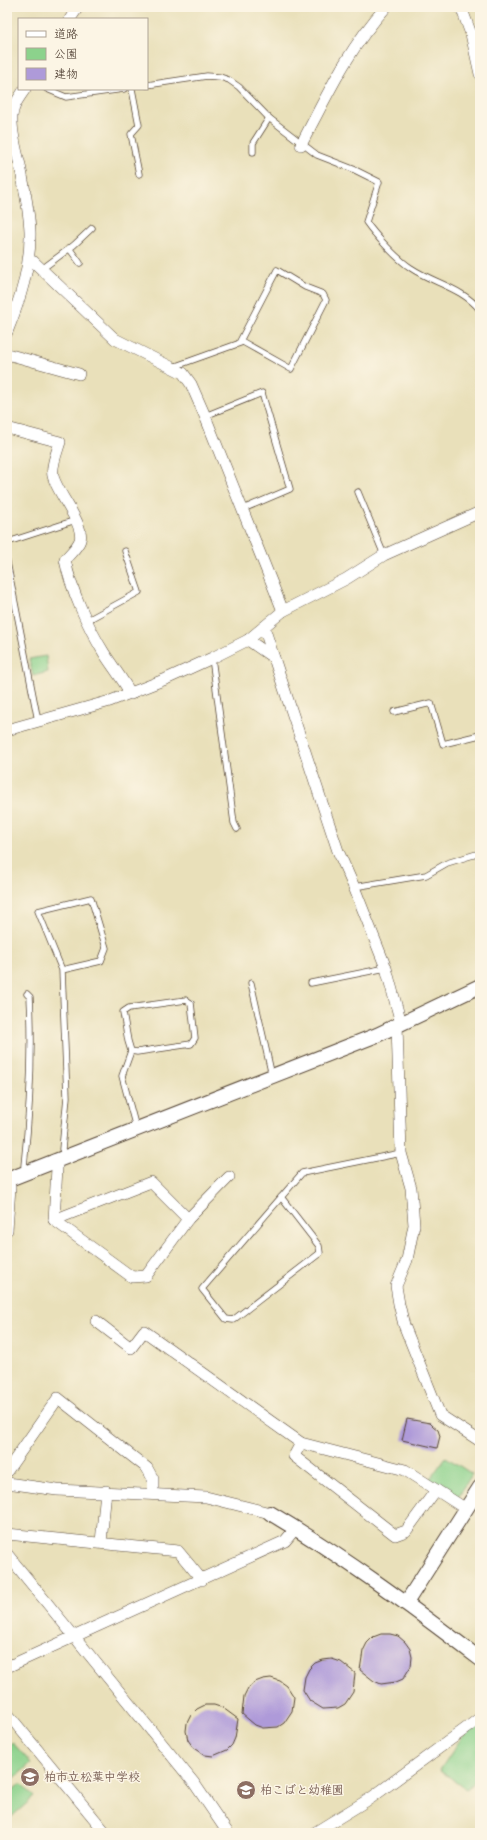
<svg xmlns="http://www.w3.org/2000/svg" width="487" height="1840" viewBox="0 0 487 1840" font-family="'Shantell Sans','Klee One',sans-serif">
<style>
.green{fill:#8cd28c;stroke:#647e55}
.building{fill:#ae9ad9}
.lines{fill:none;stroke-linecap:round;stroke-linejoin:round}
.service-casing{stroke:#554535;stroke-width:7}
.minor-casing{stroke:#554535;stroke-width:12}
.tertiary-casing{stroke:#554535;stroke-width:16}
.service{stroke:#fff;stroke-width:5.5}
.minor{stroke:#fff;stroke-width:11}
.tertiary{stroke:#fff;stroke-width:14}
.labels{text-anchor:middle;dominant-baseline:central;stroke-width:3;stroke-linejoin:round;paint-order:stroke}
.education-label{font-size:12px;font-weight:bold;fill:#785e54;stroke:#fcf5e5;text-anchor:start}
</style>
<rect width="100%" height="100%" fill="#fcf5e5"/>
<filter id="ink" filterUnits="userSpaceOnUse"><feTurbulence type="fractalNoise" baseFrequency=".025" numOctaves="2"/><feDisplacementMap in="SourceGraphic" scale="8" xChannelSelector="R" yChannelSelector="G"/><feConvolveMatrix kernelMatrix="1 2 1 2 8 2 1 2 1" color-interpolation-filters="sRGB"/></filter>
<filter id="wash" filterUnits="userSpaceOnUse"><feTurbulence type="fractalNoise" baseFrequency=".012" numOctaves="4" result="noise"/><feDisplacementMap in="SourceGraphic" scale="16" xChannelSelector="R" yChannelSelector="G"/><feGaussianBlur stdDeviation="0.9" result="paint"/><feColorMatrix in="noise" values="0 0 0 0 0 0 0 0 0 0 0 0 0 0 0 0 0 1.4 0 .05"/><feComposite in="paint" operator="in"/></filter>
<g filter="url(#wash)">
<rect width="100%" height="100%" fill="#e9e0ba"/>
<g class="green">
<polygon points="46,656 48,672 33,676 29,659"/>
<polygon points="446,1457 472,1474 457,1499 429,1480"/>
<polygon points="480,1723 480,1774 470,1787 466,1789 440,1770 462,1737"/>
<polygon points="12,1742 31,1763 7,1785 7,1747"/>
<polygon points="21,1783 34,1797 8,1820 7,1795"/>
</g>
<g id="blocks">
<g class="building">
<polygon points="407,1419 430,1423 433,1426 438,1430 440,1436 437,1448 402,1440"/>
<polygon points="381,1634 390,1634 398,1636 405,1642 410,1649 412,1657 411,1666 403,1679 396,1682 381,1684 374,1681 360,1670 363,1651 367,1643 373,1637"/>
<polygon points="332,1659 341,1662 355,1673 353,1692 345,1704 338,1708 323,1709 310,1701 303,1690 305,1677 309,1669 315,1663 323,1660"/>
<polygon points="271,1678 280,1681 287,1686 294,1697 292,1711 284,1723 278,1727 263,1728 255,1725 242,1714 244,1696 248,1688 255,1682 263,1679"/>
<polygon points="205,1705 214,1705 223,1708 238,1719 235,1738 232,1745 227,1750 213,1756 205,1755 193,1747 188,1740 186,1731 187,1723 191,1715 197,1709"/>
</g>
</g>
</g>
<g filter="url(#ink)">
<use href="#blocks" fill-opacity="0" stroke="#554535" stroke-width="1"/>
<g class="lines">
<defs>
<g id="service">
<path d="M 147,85 L 207,76 L 220,77 L 229,80 L 239,87 L 269,118 L 317,155 L 353,169 L 379,182 L 366,222 C 375,235 398,260 411,268 C 433,283 463,288 480,310"/>
<polyline points="47,89 66,97 124,89"/>
<polyline points="132,89 139,125 131,134 139,174"/>
<polyline points="253,152 253,143 269,118"/>
<polyline points="69,248 80,263"/>
<polyline points="42,269 74,245 92,228"/>
<polyline points="173,367 243,342 291,369 326,300 323,294 305,287 277,270 239,343"/>
<polyline points="205,416 262,393 290,489 243,509"/>
<polyline points="358,492 384,555"/>
<polyline points="7,545 8,542 76,520"/>
<polyline points="7,562 38,721"/>
<polyline points="86,621 139,592 125,551"/>
<polyline points="212,658 234,823 237,829"/>
<polyline points="394,712 431,703 443,744 480,735"/>
<polyline points="354,887 426,875 447,863 480,853"/>
<polyline points="62,970 101,961 106,948 91,898 38,911 62,970 67,1097 62,1149 65,1156"/>
<polyline points="251,983 272,1076"/>
<polyline points="311,983 386,968"/>
<polyline points="131,1051 137,1052 191,1044 195,1038 191,1003 186,1000 129,1008 123,1012 128,1041 131,1051 122,1076 136,1128"/>
<path d="M 26,1172 L 24,1166 C 30,1109 33,1054 30,997 L 27,994"/>
<polyline points="281,1197 319,1246 320,1253 233,1320 226,1319 202,1289 302,1173 401,1153"/>
</g>
<g id="minor">
<polyline points="461,7 471,34 480,74"/>
<polyline points="70,19 78,7"/>
<path d="M 301,145 C 327,95 348,49 386,7"/>
<polyline points="29,261 34,262 115,339 183,373 191,384 205,416 283,611"/>
<path d="M 7,332 C 20,300 31,266 30,231 C 29,209 24,187 20,165 C 16,150 11,132 12,116 C 13,105 19,98 25,89"/>
<polyline points="7,354 79,374"/>
<path d="M 7,428 L 60,442 C 57,452 51,466 53,476 C 57,493 85,525 80,540 C 78,547 69,554 65,560 C 71,590 88,627 104,653 C 113,667 123,680 131,694"/>
<polyline points="264,627 274,658"/>
<polyline points="248,640 274,658 338,851 354,887 386,968 401,1023"/>
<polyline points="7,730 110,701 166,679 212,658 248,640 283,611 346,579 384,555 480,512"/>
<polyline points="397,1025 401,1153 411,1188 414,1225 407,1260 396,1286 399,1304 404,1325 440,1415 480,1441"/>
<polyline points="54,1160 57,1168 54,1220 132,1277 146,1276 188,1219 229,1177"/>
<polyline points="54,1220 151,1182 188,1219"/>
<polyline points="7,1230 10,1187 7,1180"/>
<polyline points="96,1321 131,1348 144,1331 301,1443 405,1470 466,1509"/>
<polyline points="301,1443 294,1456 395,1535 406,1531 436,1490"/>
<polyline points="7,1471 58,1398 147,1468 153,1479 153,1493"/>
<polyline points="7,1483 57,1490 206,1497 270,1513"/>
<polyline points="7,1534 178,1551 202,1580"/>
<polyline points="101,1542 106,1491"/>
<polyline points="7,1554 194,1783 228,1833"/>
<polyline points="7,1667 285,1541 296,1528"/>
<polyline points="7,1713 106,1833"/>
<polyline points="314,1833 371,1798 480,1718"/>
</g>
<g id="tertiary">
<polyline points="7,1180 377,1035 480,986"/>
<path d="M 270,1513 C 343,1556 412,1607 480,1659"/>
<polyline points="406,1603 480,1487"/>
</g>
</defs>
<use href="#service" class="service-casing"/>
<use href="#minor" class="minor-casing"/>
<use href="#tertiary" class="tertiary-casing"/>
<use href="#service" class="service"/>
<use href="#minor" class="minor"/>
<use href="#tertiary" class="tertiary"/>
</g>
</g>
<defs>
<symbol id="school-disc" viewBox="-11 -11 22 22"><circle r="9.5" fill="#8d6e63" stroke="#fcf5e5"/><path d="M0-5L7-2L0 1L-7-2ZM-4 1L0 2.5L4 1V4Q0 6-4 4Z" fill="#fff"/></symbol>
</defs>
<g fill-rule="evenodd">
<use href="#school-disc" x="19" y="1766" width="22" height="22"/>
<use href="#school-disc" x="235" y="1779" width="22" height="22"/>
</g>
<g class="labels">
<g class="education-label">
<text x="44" y="1777">柏市立松葉中学校</text>
<text x="260" y="1790">柏こばと幼稚園</text>
</g>
</g>
<rect width="487" height="1840" fill="none" stroke="#fcf5e5" stroke-width="24"/>
<rect x="18" y="18" width="130" height="72" fill="#fcf5e5" stroke="#afa495"/>
<rect x="26" y="31" width="20" height="6" fill="#ffffff" stroke="#afa495"/>
<text x="54" y="38" font-size="12" fill="#3b2a1e">道路</text>
<rect x="26" y="48" width="20" height="12" fill="#8cd28c" stroke="#afa495"/>
<text x="54" y="58" font-size="12" fill="#3b2a1e">公園</text>
<rect x="26" y="68" width="20" height="12" fill="#ae9ad9" stroke="#afa495"/>
<text x="54" y="78" font-size="12" fill="#3b2a1e">建物</text>
</svg>
